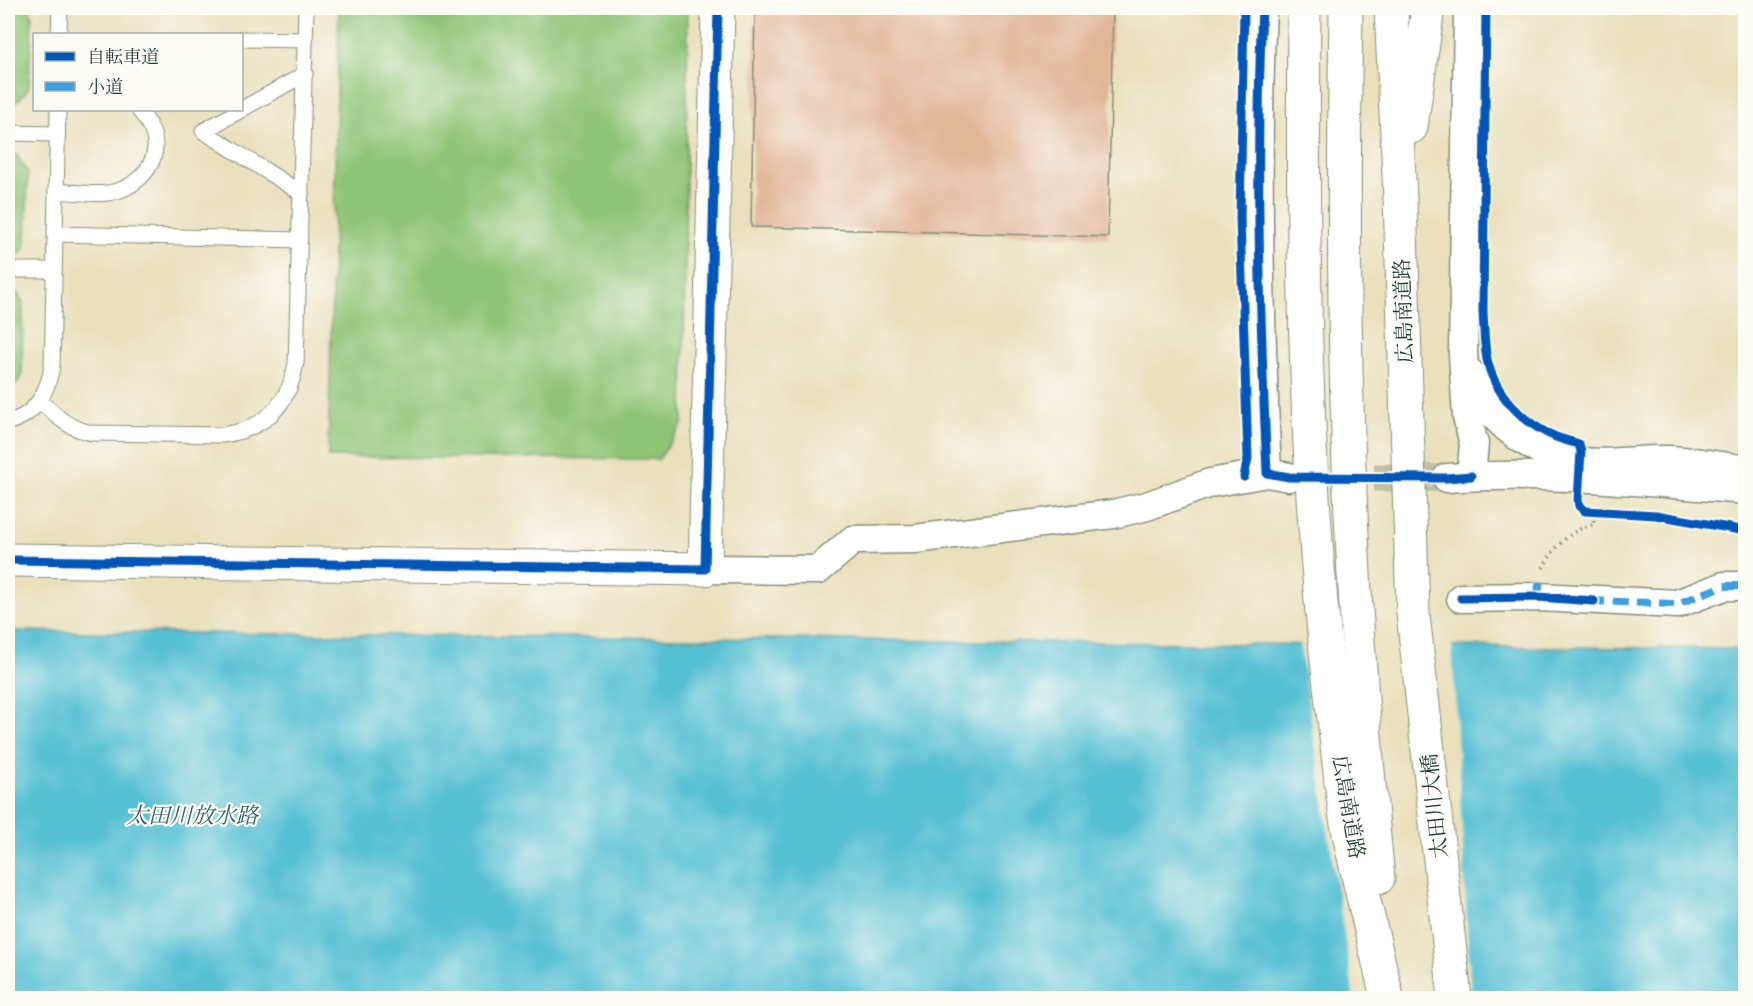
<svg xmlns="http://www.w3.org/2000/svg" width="1753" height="1006" viewBox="0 0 1753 1006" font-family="Cardo,'Noto Serif JP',serif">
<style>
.green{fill:#8ec476;stroke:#568055;stroke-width:1.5}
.water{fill:#56c0d3;stroke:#3a7e84;stroke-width:1.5}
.pier{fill:#eae0bc}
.building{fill:#e1b697}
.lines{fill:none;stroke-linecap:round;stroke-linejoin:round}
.street-tunnel{stroke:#c1bfa1;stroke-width:28;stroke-dasharray:28 14;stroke-linecap:butt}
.lane-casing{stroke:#848e78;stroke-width:17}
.street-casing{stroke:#848e78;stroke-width:31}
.secondary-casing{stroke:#848e78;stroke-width:35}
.highway-casing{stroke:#848e78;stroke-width:35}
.path{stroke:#848e78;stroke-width:4;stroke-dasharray:1.5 4.5;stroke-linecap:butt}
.lane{stroke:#fff;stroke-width:15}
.street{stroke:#fff;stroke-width:28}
.secondary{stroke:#fff;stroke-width:33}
.highway{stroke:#fff;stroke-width:33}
.quiet{stroke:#3c9ee2;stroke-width:8;stroke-dasharray:15 8;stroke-linecap:butt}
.cycleway-casing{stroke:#fdfcf7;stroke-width:13}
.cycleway{stroke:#0057b8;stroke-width:9}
.labels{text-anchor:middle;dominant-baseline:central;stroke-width:4.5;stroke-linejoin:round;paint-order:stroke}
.street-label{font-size:21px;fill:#1f3d34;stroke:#fdfcf7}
.water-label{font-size:22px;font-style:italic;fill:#306464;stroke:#fdfcf7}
</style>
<rect width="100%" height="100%" fill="#fdfcf7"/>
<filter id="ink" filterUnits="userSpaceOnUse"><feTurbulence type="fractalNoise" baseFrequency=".0167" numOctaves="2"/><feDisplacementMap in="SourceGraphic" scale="12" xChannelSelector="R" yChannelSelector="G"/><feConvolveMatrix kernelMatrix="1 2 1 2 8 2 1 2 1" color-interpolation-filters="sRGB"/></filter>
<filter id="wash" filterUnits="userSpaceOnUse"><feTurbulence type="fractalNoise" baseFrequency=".008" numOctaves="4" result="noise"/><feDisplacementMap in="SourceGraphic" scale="24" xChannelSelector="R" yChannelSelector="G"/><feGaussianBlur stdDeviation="1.35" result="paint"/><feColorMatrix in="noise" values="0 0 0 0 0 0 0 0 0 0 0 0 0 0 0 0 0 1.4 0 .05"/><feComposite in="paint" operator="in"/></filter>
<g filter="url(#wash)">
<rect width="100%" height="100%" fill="#eae0bc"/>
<g class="green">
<path d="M 8,8 L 28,8 L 32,15 L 29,87 C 24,96 18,102 8,106 Z"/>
<polygon points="339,8 688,8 683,423 659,459 328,457"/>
<path d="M 8,150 L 17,155 L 28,173 L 26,245 C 22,254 17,258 8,257 Z"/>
<polygon points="8,288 17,293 23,302 22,376 17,383 8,393"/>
</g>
<polygon class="water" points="8,631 1745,649 1745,998 8,998"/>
<polygon class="pier" points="1299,641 1452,643 1471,998 1354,998"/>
<g id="blocks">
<polygon class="building" points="755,8 1113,8 1108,237 751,227"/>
</g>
</g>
<g filter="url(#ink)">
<use href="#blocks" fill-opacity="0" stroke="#848e78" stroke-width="1.5"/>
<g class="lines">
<polyline class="street-tunnel" points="1290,477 1447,478"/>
<defs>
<g id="lane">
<polyline points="59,34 60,8"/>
<polyline points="242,39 305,40"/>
<polyline points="242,109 305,74"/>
<polyline points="241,110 203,131 301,193"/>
<polyline points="8,133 57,134"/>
<path d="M 56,191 C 73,192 91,195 108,193 C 131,190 153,172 155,148 C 156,134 147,120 139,110"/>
<polyline points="55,234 300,240"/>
<polyline points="8,270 54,270"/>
<path d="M 40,401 C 59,418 67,428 92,433 L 223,435 C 265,429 289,405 296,363 L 306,8"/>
<path d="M 8,422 C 35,416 48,392 52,366 L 58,110"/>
</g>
<g id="street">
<path d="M 1262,8 C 1255,163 1260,318 1267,473 L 1289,477"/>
<polyline points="1468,8 1463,354 1467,417 1474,444 1471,476"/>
<path d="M 1470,373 C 1484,420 1534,456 1582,462 C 1611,465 1640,459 1669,460 C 1694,461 1720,466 1746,470"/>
<path d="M 1447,478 C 1547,471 1646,482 1746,490"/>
<polyline points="705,569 818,570 853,540 915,539 1113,514 1147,506 1210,483 1267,473"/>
<polyline points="1461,598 1538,597 1677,604 1724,586 1746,586"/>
</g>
<polyline id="secondary" points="8,560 705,569 718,8"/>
<g id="highway">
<path d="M 1304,8 C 1302,240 1303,472 1332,703 C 1337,741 1340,780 1346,818 C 1357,878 1374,938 1387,998"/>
<path d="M 1346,8 C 1344,139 1343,271 1347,402 C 1351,561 1362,720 1378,878"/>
<polyline points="1391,8 1400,198 1413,614 1455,998"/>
<polyline points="1411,127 1428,8"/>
</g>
</defs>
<use href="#lane" class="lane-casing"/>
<use href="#street" class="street-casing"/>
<use href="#secondary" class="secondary-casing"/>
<use href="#highway" class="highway-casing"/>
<path class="path" d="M 1543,568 C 1554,547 1570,530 1594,524 L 1594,519"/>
<use href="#lane" class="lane"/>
<use href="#street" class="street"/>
<use href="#secondary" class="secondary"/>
<use href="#highway" class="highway"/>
<g class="quiet">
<polyline points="1538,597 1540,577"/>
<polyline points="1590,601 1677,604 1724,586 1746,586"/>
</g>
<defs>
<g id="cycleway">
<polyline points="1244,8 1240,218 1248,458 1244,477"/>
<path d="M 1262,8 C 1255,163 1260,318 1267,473 L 1289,477 L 1447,478 L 1471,476"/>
<path d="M 1486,8 L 1483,312 C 1484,327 1484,344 1487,359 C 1494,394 1524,424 1556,437 C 1564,440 1572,442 1579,444 L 1581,451 L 1578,500 L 1579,506 L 1585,511 L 1656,515 L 1746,531"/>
<polyline points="8,560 705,569 718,8"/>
<polyline points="1461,598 1538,597 1594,601"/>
</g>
</defs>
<use href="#cycleway" class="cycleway-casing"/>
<use href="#cycleway" class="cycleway"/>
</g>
</g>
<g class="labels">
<g class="street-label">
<text transform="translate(1404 311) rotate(-92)">広島南道路</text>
<text transform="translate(1435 806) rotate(-96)">太田川大橋</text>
<text transform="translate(1348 807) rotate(80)">広島南道路</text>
</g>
<g class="water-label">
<text x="192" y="816">太田川放水路</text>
</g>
</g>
<rect width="1753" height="1006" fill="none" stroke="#fdfcf7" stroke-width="30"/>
<rect x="33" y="33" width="210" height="78" fill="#fdfcf7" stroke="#a4b0a9" stroke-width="1.5"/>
<rect x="45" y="52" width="30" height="9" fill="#0057b8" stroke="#a4b0a9" stroke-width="1.5"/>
<text x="87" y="63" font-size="18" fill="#1f3d34">自転車道</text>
<rect x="45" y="82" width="30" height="9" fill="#3c9ee2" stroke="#a4b0a9" stroke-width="1.5"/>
<text x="87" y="93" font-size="18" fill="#1f3d34">小道</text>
</svg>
